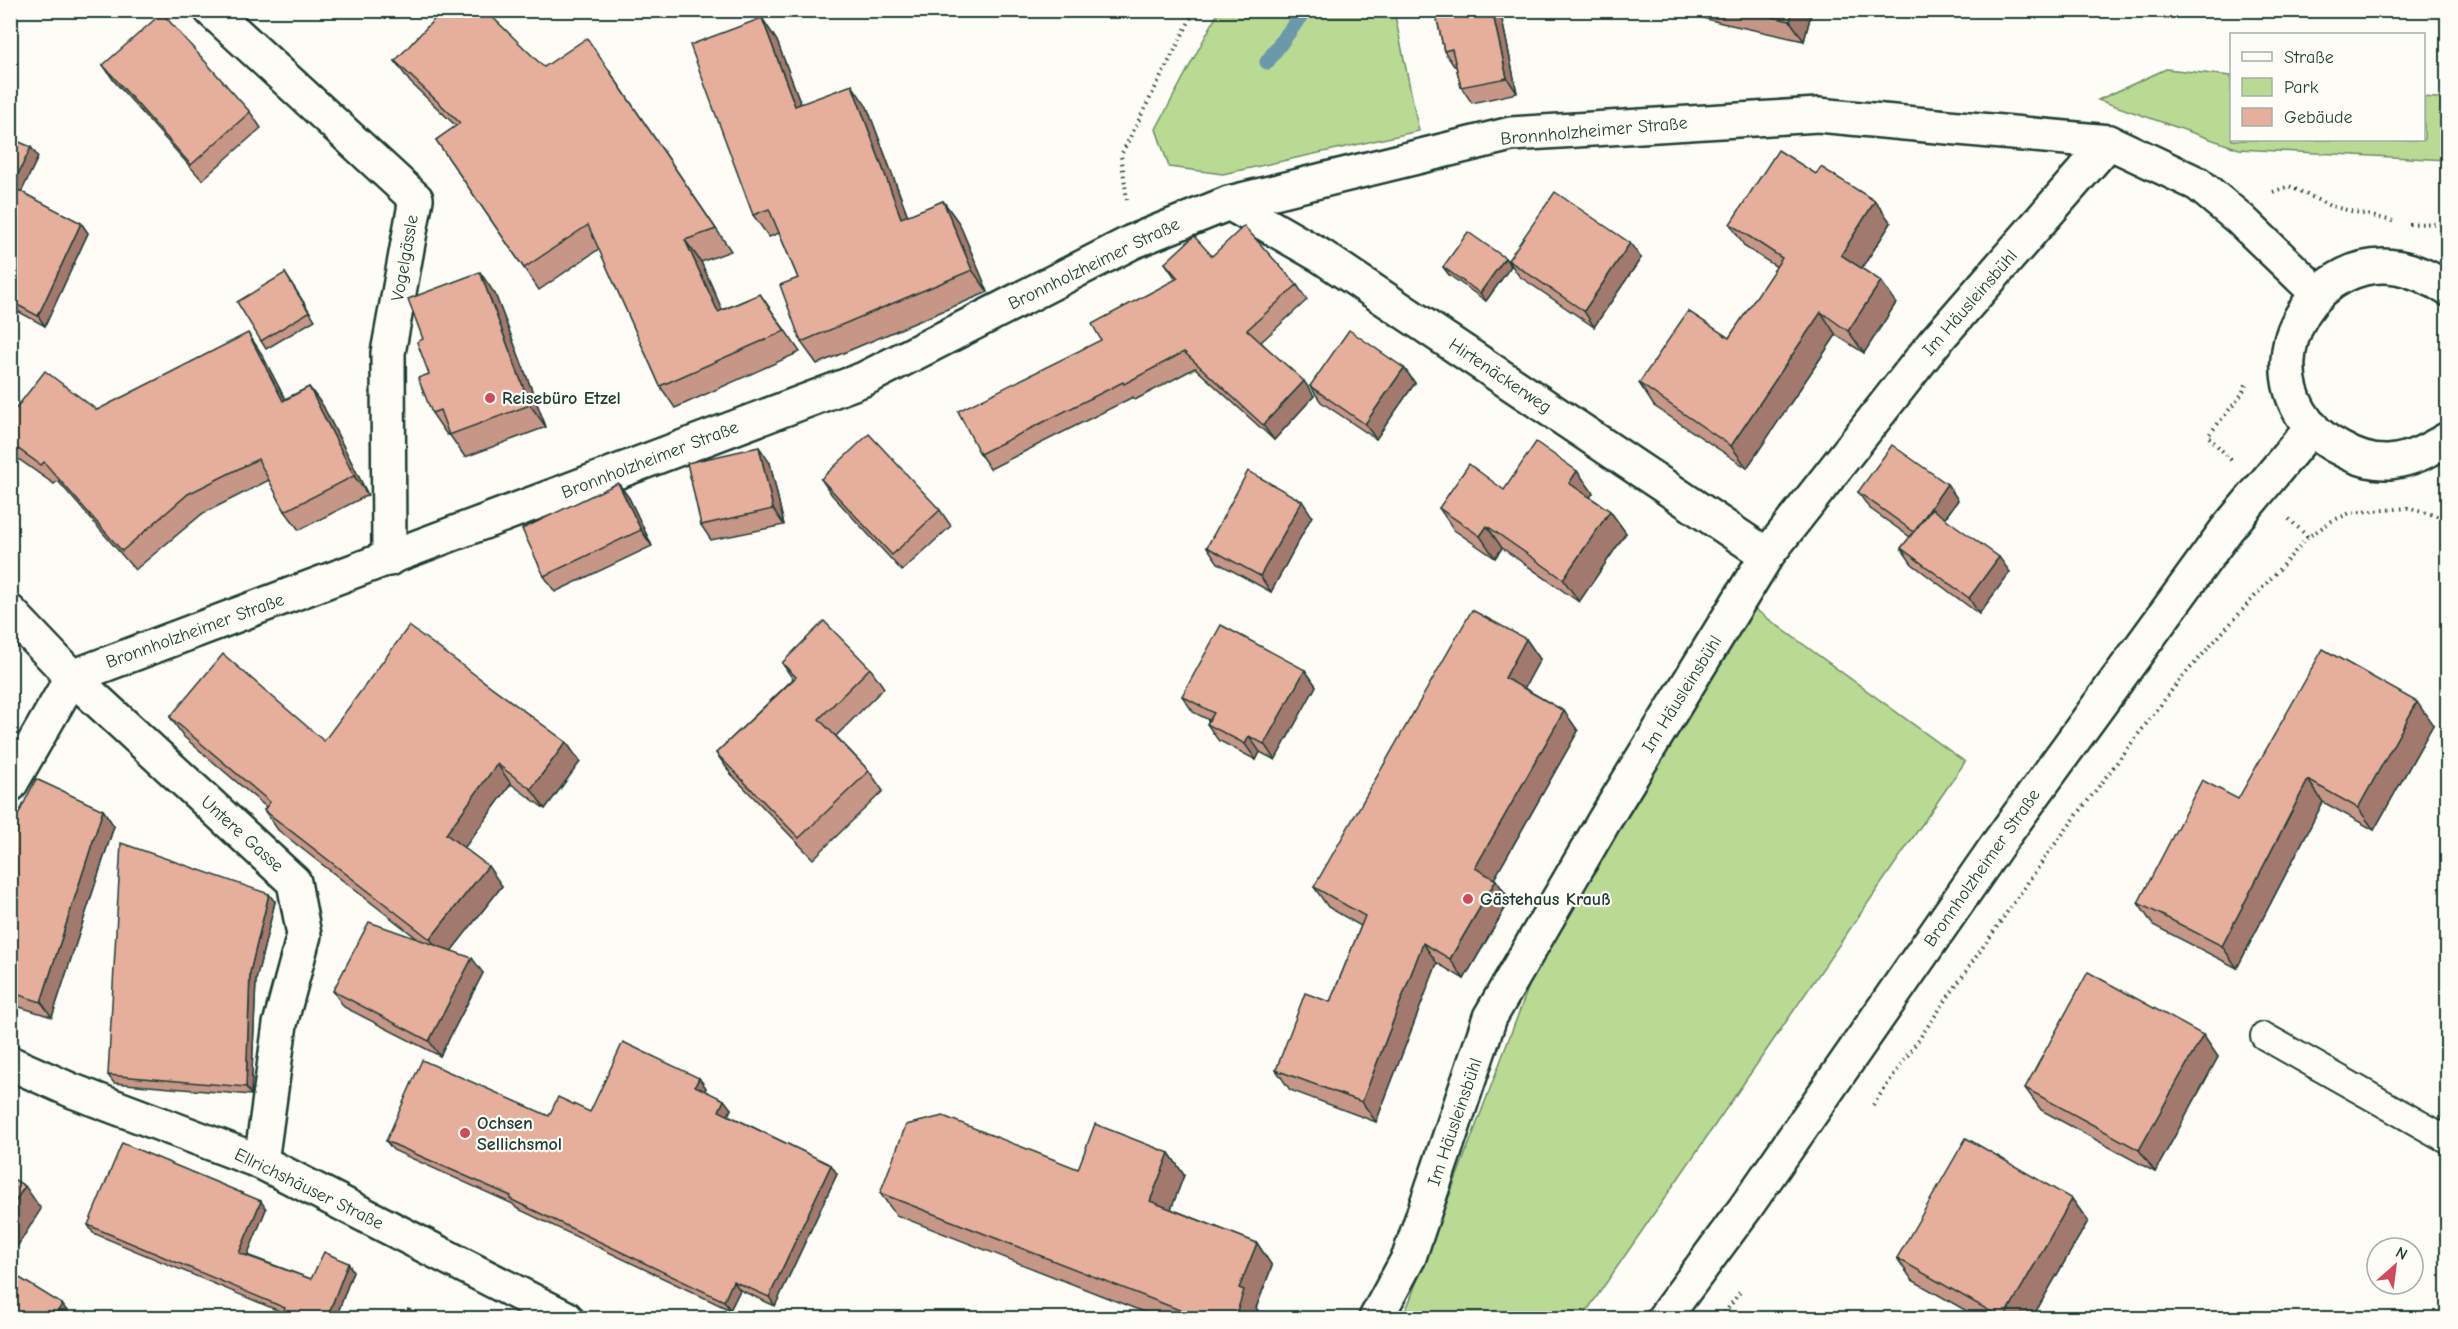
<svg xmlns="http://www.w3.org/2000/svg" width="2458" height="1329" viewBox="0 0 2458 1329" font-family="'Comic Neue',sans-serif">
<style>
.green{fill:#b8da93;stroke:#6c8c64;stroke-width:1.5}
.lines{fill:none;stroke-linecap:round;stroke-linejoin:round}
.stream{stroke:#6a99ac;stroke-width:15}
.service-casing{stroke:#1f3d34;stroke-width:30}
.minor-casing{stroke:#1f3d34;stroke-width:38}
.tertiary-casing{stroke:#1f3d34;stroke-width:38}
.path{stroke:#1f3d34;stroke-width:4;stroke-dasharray:1.5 4.5;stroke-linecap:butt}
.service{stroke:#fdfcf7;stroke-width:26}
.minor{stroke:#fdfcf7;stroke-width:33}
.tertiary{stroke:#fdfcf7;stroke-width:33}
.wall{fill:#c69686;stroke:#1f3d34;stroke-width:1.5}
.shaded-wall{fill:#a17a6d;stroke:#1f3d34;stroke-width:1.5}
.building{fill:#e6af9c;stroke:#1f3d34;stroke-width:1.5}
.poi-dot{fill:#d1495b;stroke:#fdfcf7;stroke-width:2}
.labels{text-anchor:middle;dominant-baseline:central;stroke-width:4.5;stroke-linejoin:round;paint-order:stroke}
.street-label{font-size:18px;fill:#1f3d34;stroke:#fdfcf7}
.poi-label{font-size:18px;font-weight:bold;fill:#1f3d34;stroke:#fdfcf7;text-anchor:start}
</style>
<rect width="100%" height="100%" fill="#fdfcf7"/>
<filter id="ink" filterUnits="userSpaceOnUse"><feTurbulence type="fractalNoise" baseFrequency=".0167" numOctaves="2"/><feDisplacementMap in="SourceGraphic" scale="12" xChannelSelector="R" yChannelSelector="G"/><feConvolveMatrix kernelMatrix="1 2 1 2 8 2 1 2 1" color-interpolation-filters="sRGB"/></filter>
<g filter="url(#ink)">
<g class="green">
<polygon points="1219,11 1394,11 1419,131 1223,174 1169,167 1156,129"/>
<polygon points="2166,69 2231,76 2232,140 2424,140 2424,97 2447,99 2447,160 2239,149 2098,100"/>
<polygon points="1752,607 1965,762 1582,1318 1403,1318 1532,978 1627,804"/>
</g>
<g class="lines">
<polyline class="stream" points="1267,62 1305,10"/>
<defs>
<polyline id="service" points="2264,1036 2448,1140"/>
<g id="minor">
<polyline points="211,10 416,199 388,353 389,559"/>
<polyline points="1229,203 1321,256 1767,555"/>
<polyline points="10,612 72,677 294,882 304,935 280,1024 261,1162"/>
<polyline points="10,785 72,677 864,379 1132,242 1229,203 1511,134 1818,115 2109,142 2198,184 2240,219 2318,294"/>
<polyline points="10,1063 73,1091 261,1162 566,1318"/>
<polyline points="1376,1318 1409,1257 1490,1017 1604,821 1767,555 1934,343 2109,142"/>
</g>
<g id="tertiary">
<path d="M 2448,289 C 2415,268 2382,257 2345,275 C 2273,312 2266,412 2341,449 C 2355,457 2372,463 2389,462 C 2411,460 2429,450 2448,439"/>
<polyline points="1664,1318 1746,1207 2000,841 2227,529 2312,427"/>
</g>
</defs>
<use href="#service" class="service-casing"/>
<use href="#minor" class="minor-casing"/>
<use href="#tertiary" class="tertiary-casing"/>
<g class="path">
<polyline points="2273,192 2289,186 2330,206 2393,221"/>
<polyline points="1127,200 1121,155 1195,10"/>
<polyline points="2409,224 2448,223"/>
<polyline points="2231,460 2208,436 2242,394 2246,384"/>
<polyline points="2289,519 2308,537"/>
<polyline points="1873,1105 2049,852 2178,682 2308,537 2332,521 2350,513 2408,508 2448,519"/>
<polyline points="1721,1318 1740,1292"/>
</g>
<use href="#service" class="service"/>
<use href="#minor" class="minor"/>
<use href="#tertiary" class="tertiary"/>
</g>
<g class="wall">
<polygon points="1435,10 1500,10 1517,93 1472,103 1461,87 1456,66 1454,66 1444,51"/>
<polygon points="1673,10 1812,10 1804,41 1722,23"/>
<polygon points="762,18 777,41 801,104 867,107 908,216 943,201 959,223 988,292 817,364 801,342 798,278 779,233 769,237 753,215"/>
<polygon points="602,60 731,251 701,262 722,310 760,294 800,352 675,408 660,386 599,249 539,290 436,140 456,126 410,82 395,61 544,67"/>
<polygon points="103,65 250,112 261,128 202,180 114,81"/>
<polygon points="10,138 38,157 21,192 81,223 88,233 45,326 10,307"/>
<polygon points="1816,174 1875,201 1891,223 1862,268 1896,303 1864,353 1836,335 1747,468 1654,406 1639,383 1729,338 1777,267 1745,247 1730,224"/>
<polygon points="1212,256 1297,285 1307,300 1261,342 1314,396 1274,440 1195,368 1135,400 1133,397 990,469 980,454 1101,340 1176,279 1165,263"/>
<polygon points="1505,258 1511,266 1486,301 1449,275 1443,267"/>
<polygon points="1641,258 1594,327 1519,276 1508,260"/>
<polygon points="285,273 315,320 266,349 261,341"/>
<polygon points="495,294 546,427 465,457 449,434 447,435 432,413 429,374 423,339"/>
<polygon points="261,353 285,399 309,387 323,406 368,495 299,530 285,511 269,480 202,514 135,570 58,481 54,484 10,453 10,416 97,410"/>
<polygon points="1404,368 1415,383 1376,439 1321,402 1310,386"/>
<polygon points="770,463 784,525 711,540 701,525"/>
<polygon points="1577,471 1593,493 1590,497 1610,511 1626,533 1579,602 1502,548 1495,558 1454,530 1439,508"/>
<polygon points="821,479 940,510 951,526 902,571 832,495"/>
<polygon points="618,483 629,498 652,546 555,592 544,576"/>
<polygon points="1947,484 1958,500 1945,518 2010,572 1979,614 1912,564 1901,548 1910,537 1869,508 1858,492"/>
<polygon points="1312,516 1271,592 1218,563 1207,547"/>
<polygon points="1526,639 1540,659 1524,688 1564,711 1578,731 1494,879 1510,900 1464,979 1437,963 1376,1122 1290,1090 1276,1070 1330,1002 1361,926 1328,907 1314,887"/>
<polygon points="782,663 870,668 884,688 836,736 869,771 883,791 813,859 731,774 716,753 793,679"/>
<polygon points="1305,670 1316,686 1275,760 1260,752 1256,760 1218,740 1207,724 1209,720 1193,712 1182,696"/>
<polygon points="170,717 324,741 566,742 580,762 545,809 511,784 464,848 502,886 451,951 483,973 440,1056 344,1007 333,991 419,940 278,830 264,810 266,807 184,737"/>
<polygon points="2433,725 2374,830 2323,802 2237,968 2153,925 2138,903 2238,799"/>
<polygon points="103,810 114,826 52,1017 10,1004 10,831"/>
<polygon points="275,902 256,980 251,1095 114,1083 108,1075"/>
<polygon points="2203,1035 2218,1057 2155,1172 2041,1110 2025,1088"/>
<polygon points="699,1078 706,1088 704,1091 724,1100 731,1109 728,1115 831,1165 837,1174 775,1306 740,1290 730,1310 516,1208 513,1204 393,1150 386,1141 549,1116 590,1112"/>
<polygon points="1169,1153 1184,1175 1171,1209 1257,1243 1272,1266 1256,1308 1259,1312 1257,1318 1159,1318 896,1215 880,1193 1078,1169"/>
<polygon points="2072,1199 2088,1221 2032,1318 1979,1318 1912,1280 1897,1258"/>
<polygon points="266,1209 247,1255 311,1279 348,1263 353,1271 336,1318 282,1318 284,1313 93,1233 88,1225"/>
</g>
<g class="shaded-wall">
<polygon points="1492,10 1500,10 1517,93 1507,78"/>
<polygon points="1793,10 1812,10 1804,41 1790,21"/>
<polygon points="762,18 777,41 810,128 795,106"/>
<polygon points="852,85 867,107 917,241 901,218"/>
<polygon points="31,147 38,157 19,197 12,187"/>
<polygon points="943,201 959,223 988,292 972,270"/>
<polygon points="1875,201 1891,223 1856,277 1841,255"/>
<polygon points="81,223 88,233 45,326 38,316"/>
<polygon points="685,240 701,262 733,334 718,312"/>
<polygon points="1630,243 1641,258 1594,327 1584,311"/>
<polygon points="1505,258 1511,266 1486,301 1480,293"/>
<polygon points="480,272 495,294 546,427 530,405"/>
<polygon points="1881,281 1896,303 1864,353 1848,331"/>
<polygon points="1821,312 1836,335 1747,468 1731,446"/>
<polygon points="248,333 261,353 296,420 283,401"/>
<polygon points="1404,368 1415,383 1376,439 1365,424"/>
<polygon points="1304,381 1314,396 1274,440 1263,425"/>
<polygon points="309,387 323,406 368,495 354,476"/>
<polygon points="759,447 770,463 784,525 773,509"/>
<polygon points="1577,471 1593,493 1584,505 1569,483"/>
<polygon points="618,483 629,498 652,546 641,530"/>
<polygon points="1947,484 1958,500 1924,547 1914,532"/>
<polygon points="1302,501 1312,516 1271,592 1260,576"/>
<polygon points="1610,511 1626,533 1579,602 1563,579"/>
<polygon points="1487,526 1502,548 1495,558 1480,536"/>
<polygon points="1999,557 2010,572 1979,614 1969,598"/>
<polygon points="1526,639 1540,659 1519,698 1505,678"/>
<polygon points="1305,670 1316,686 1275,760 1264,744"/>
<polygon points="2417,702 2433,725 2374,830 2358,808"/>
<polygon points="1564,711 1578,731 1489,888 1475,868"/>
<polygon points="1249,736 1260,752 1256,760 1245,744"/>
<polygon points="566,742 580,762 545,809 531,789"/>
<polygon points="497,764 511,784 460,854 446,834"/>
<polygon points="2308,780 2323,802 2237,968 2222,946"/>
<polygon points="103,810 114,826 52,1017 41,1002"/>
<polygon points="488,866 502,886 445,959 430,939"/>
<polygon points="1496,880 1510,900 1464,979 1450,959"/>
<polygon points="269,894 275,902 256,980 251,1095 246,1087 250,972"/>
<polygon points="1423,943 1437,963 1376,1122 1362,1102"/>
<polygon points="472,958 483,973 440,1056 429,1041"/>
<polygon points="2203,1035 2218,1057 2155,1172 2139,1150"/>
<polygon points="699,1078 706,1088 702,1096 695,1086"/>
<polygon points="724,1100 731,1109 726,1120 719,1111"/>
<polygon points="1169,1153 1184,1175 1166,1223 1150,1201"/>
<polygon points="831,1165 837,1174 775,1306 769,1297"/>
<polygon points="25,1186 41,1209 10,1258 10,1209"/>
<polygon points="2072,1199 2088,1221 2032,1318 2004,1318"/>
<polygon points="261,1201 266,1209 245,1261 239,1253"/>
<polygon points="1257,1243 1272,1266 1256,1308 1259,1312 1257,1318 1235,1318 1239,1288"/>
<polygon points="348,1263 353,1271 336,1318 327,1318"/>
<polygon points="733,1281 740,1290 730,1310 724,1301"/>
<polygon points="62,1304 72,1318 53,1318"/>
</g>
<g class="building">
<polygon points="443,10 485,10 544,67 587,38 716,229 685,240 718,312 760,294 785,331 660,386 588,225 524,268 436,140 460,123 395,61"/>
<polygon points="1435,10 1492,10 1507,78 1461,87 1452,49 1444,51"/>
<polygon points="1742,10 1793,10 1790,21"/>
<polygon points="162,13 250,112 191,165 103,65"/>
<polygon points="762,18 795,106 852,85 901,218 943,201 972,270 801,342 780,285 798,278 769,209 753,215 690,45"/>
<polygon points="10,138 31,147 12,187 81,223 38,316 10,301"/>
<polygon points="1778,150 1816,174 1821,167 1875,201 1841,255 1881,281 1848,331 1821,312 1731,446 1639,383 1688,311 1729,338 1782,258 1730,224"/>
<polygon points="1555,192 1630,243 1584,311 1508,260"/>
<polygon points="1244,226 1297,285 1247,330 1304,381 1263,425 1184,352 1124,384 1123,382 980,454 958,411 1101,340 1092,324 1178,278 1165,263 1194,236 1212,256"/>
<polygon points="1468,232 1505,258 1480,293 1443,267"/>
<polygon points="480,272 530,405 449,435 440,410 432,413 418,378 429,374 417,342 423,339 408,299"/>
<polygon points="285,273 309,312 261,341 237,302"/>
<polygon points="1349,330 1404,368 1365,424 1310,386"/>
<polygon points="248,333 283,401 309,387 354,476 285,511 258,459 188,494 122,551 44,462 41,465 10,443 10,416 45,371 97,410"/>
<polygon points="869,434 940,510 892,555 821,479"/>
<polygon points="1536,442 1577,471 1569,483 1610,511 1563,579 1487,526 1480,536 1439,508 1469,464 1504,490"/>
<polygon points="1892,445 1947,484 1914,532 1858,492"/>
<polygon points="759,447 773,509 701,525 687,463"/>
<polygon points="1248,471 1302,501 1260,576 1207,547"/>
<polygon points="618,483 641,530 544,576 522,529"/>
<polygon points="1932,509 1999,557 1969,598 1901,548"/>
<polygon points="1472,610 1526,639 1505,678 1564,711 1475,868 1496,880 1450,959 1423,943 1362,1102 1276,1070 1305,993 1330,1002 1365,916 1314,887"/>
<polygon points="824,621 870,668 819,719 869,771 799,838 716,753 796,677 782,663"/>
<polygon points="1221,625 1305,670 1264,744 1249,736 1245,744 1207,724 1214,713 1182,696"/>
<polygon points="409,626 566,742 531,789 497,764 446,834 488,866 430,939 264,810 270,802 170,717 223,654 324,741"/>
<polygon points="2323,649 2417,702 2358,808 2308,780 2222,946 2138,903 2202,780 2238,799"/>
<polygon points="36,779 103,810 41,1002 10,992 10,831"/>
<polygon points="121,843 269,894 250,972 246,1087 108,1075"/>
<polygon points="369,922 472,958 429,1041 333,991"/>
<polygon points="2088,972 2203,1035 2139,1150 2025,1088"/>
<polygon points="623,1042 699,1078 695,1086 724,1100 719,1111 831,1165 769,1297 733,1281 724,1301 510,1199 511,1196 386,1141 422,1060 549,1116 558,1097 590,1112"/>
<polygon points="943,1116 1078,1169 1095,1124 1169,1153 1150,1201 1257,1243 1239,1288 1244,1290 1235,1318 1200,1318 880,1193 906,1125"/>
<polygon points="1966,1138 2072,1199 2004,1318 2002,1318 1897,1258"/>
<polygon points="122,1143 261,1201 239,1253 311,1279 324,1252 348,1263 327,1318 282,1318 285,1308 88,1225"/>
<polygon points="10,1177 25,1186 10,1209"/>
<polygon points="10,1272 62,1304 54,1318 10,1318"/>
<polygon points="408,1309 429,1318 403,1318"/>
</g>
</g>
<g class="poi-dot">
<circle cx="490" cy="398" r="6"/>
<circle cx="1468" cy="899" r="6"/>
<circle cx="465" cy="1133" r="6"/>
</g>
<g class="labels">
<g class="street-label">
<text transform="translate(1594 131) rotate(-5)">Bronnholzheimer Straße</text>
<text transform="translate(405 258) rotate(-80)">Vogelgässle</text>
<text transform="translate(1094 264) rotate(-26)">Bronnholzheimer Straße</text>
<text transform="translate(1970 303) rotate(-49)">Im Häusleinsbühl</text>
<text transform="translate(1500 376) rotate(34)">Hirtenäckerweg</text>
<text transform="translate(650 460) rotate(-21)">Bronnholzheimer Straße</text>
<text transform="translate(195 631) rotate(-20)">Bronnholzheimer Straße</text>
<text transform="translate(1682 694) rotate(-58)">Im Häusleinsbühl</text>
<text transform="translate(242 834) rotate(42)">Untere Gasse</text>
<text transform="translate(1982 868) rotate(-55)">Bronnholzheimer Straße</text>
<text transform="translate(1455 1122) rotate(-71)">Im Häusleinsbühl</text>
<text transform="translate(309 1189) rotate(26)">Ellrichshäuser Straße</text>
</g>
<g class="poi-label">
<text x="502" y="398">Reisebüro Etzel</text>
<text x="1480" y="899">Gästehaus Krauß</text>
<text x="477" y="1123">Ochsen<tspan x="477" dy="21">Sellichsmol</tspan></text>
</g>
</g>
<rect width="2458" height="1329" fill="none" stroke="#fdfcf7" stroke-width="36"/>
<rect x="18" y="18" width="2422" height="1293" fill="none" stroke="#1f3d34" stroke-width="2" filter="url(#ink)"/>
<rect x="2230" y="33" width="195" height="108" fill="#fdfcf7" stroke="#a4b0a9" stroke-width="1.5"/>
<rect x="2242" y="52" width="30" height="9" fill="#fdfcf7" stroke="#a4b0a9" stroke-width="1.5"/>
<text x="2284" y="63" font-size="18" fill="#1f3d34">Straße</text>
<rect x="2242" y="78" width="30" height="18" fill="#b8da93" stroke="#a4b0a9" stroke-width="1.5"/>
<text x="2284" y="93" font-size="18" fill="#1f3d34">Park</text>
<rect x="2242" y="108" width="30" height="18" fill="#e6af9c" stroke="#a4b0a9" stroke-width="1.5"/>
<text x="2284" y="123" font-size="18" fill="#1f3d34">Gebäude</text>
<g transform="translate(2395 1266) rotate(28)"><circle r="28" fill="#fdfcf7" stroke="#a4b0a9" stroke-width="1.5"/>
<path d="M0-4.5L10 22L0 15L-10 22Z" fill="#d1495b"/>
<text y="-9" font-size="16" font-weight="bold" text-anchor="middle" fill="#1f3d34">N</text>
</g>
</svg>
